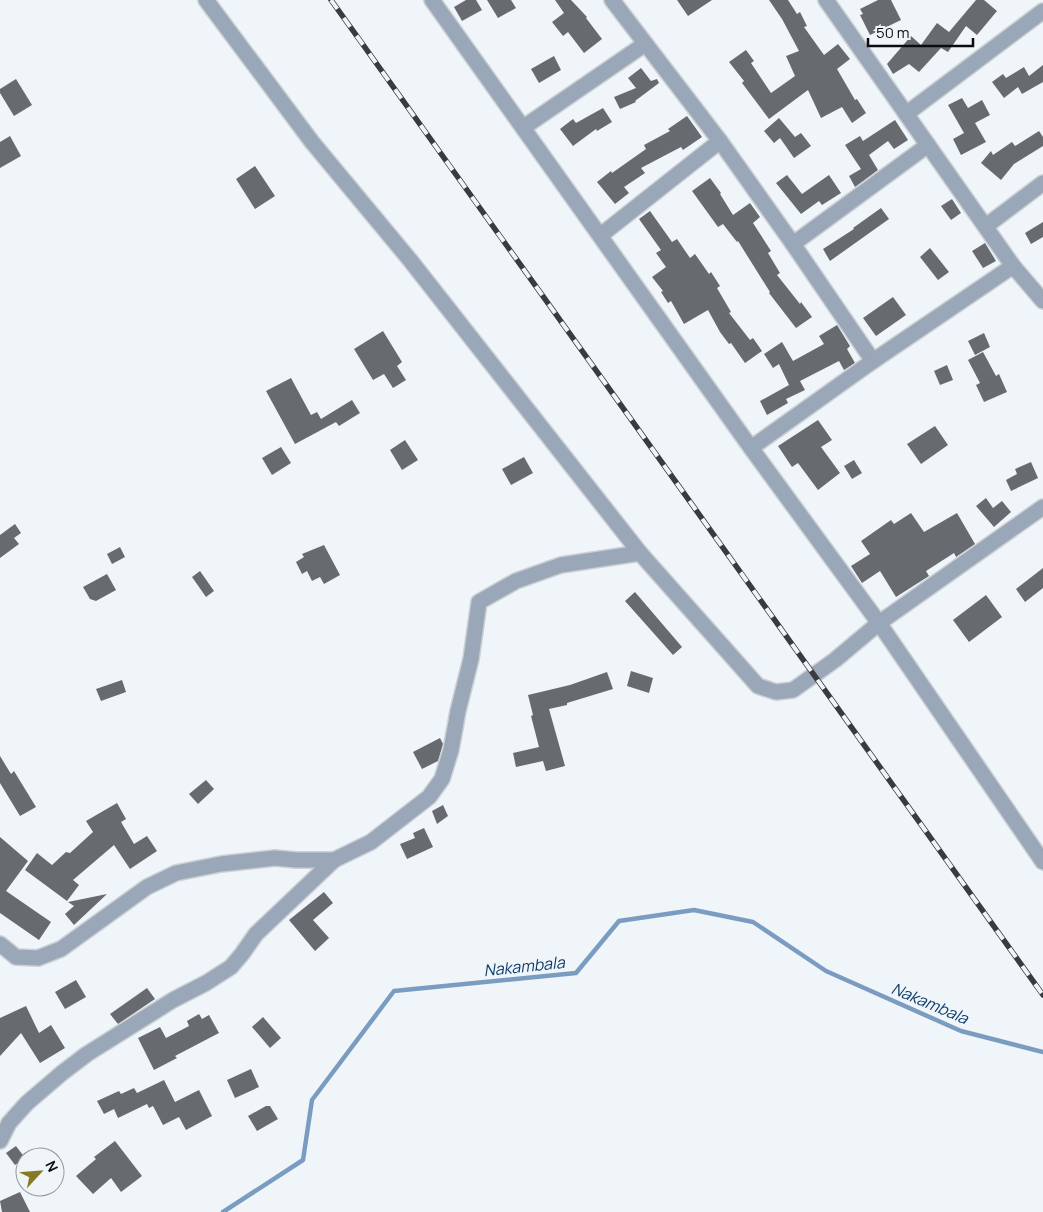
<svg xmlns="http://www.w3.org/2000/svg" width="1043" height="1212" viewBox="0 0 1043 1212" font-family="Manrope,sans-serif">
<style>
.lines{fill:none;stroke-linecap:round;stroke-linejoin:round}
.stream{stroke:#7b9cc1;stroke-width:4.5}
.building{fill:#676b6f}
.street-casing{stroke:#cbd0d4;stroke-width:18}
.street{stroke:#99a7b8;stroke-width:15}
.rail-casing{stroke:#393b3e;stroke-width:5.5}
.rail{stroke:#f0f5fa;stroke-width:4;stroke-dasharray:11;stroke-linecap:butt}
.labels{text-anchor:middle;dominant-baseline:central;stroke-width:4.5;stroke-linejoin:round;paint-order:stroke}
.water-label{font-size:16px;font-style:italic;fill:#0c3c6c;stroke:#f0f5fa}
</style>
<rect width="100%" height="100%" fill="#f0f5fa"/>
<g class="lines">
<polyline class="stream" points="223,1212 303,1160 312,1100 394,991 576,973 619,921 694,910 753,922 826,971 961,1031 1043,1052"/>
</g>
<g class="building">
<polygon points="466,0 476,0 482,10 462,21 454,7"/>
<polygon points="487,0 511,0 516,8 498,18"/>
<polygon points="555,0 571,0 587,17 586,18 602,39 584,53 568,32 563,36 552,22 564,13"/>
<polygon points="677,0 712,0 688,16"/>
<polygon points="769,0 788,0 797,14 800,12 807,26 804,27 824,55 838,44 850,59 837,69 855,100 857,99 866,113 852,123 842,107 821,118 808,90 769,119 742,83 744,81 729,62 746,50 754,61 751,63 771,93 795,76 786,56 799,51 782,19"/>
<polygon points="878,0 891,0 901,20 870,35 860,15 863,14 860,9"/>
<polygon points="976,0 984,0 997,11 977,35 966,26 948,52 941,48 919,72 909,64 893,74 887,64 911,36 921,45 937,23 949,32"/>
<polygon points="554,56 561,70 539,83 531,69"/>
<polygon points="1043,65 1043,82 1022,94 1018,87 1004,98 992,82 1003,74 1006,78 1024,67 1029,76"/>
<polygon points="641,68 651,81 657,79 659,83 635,101 636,102 620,109 614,97 636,88 628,78"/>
<polygon points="16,79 32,105 14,116 0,93 0,89"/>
<polygon points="962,98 968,108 982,100 990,115 975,123 986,142 961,155 953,139 964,133 948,105"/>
<polygon points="603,108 612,122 597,131 596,129 573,146 560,129 573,119 576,123"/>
<polygon points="687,116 702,137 683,150 681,147 641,168 645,173 624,187 629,193 615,204 597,182 611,171 612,173 646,149 644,145 670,131 668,129"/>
<polygon points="779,118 795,137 801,133 811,146 794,158 780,138 774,143 764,131"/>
<polygon points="895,120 908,140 894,149 888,141 869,155 878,170 855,187 849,176 861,169 845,145 860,136 863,141"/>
<polygon points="1039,131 1043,137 1043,146 1014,164 1001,180 981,163 991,151 993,155 1012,142 1015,146"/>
<polygon points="10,136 21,156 0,168 0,142"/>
<polygon points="255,166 275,196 255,209 236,179"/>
<polygon points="787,175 802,194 829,175 841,193 822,205 819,201 801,214 776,183"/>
<polygon points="710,178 721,193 720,194 733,215 750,203 760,217 753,223 771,251 768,253 780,273 777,275 800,304 801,302 812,317 796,328 769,293 770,292 738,241 737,242 723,224 718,227 692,191"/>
<polygon points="952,199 961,213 951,220 941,206"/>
<polygon points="881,208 889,219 830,261 823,249 854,229 853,228"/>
<polygon points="650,211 672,242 677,239 690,258 695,254 709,274 711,272 720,286 717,288 731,312 729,313 750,340 753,338 762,351 745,363 731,343 729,344 720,332 708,310 684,324 671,301 668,303 661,292 663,291 652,277 666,267 656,253 661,250 639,219"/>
<polygon points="1043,222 1043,237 1031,244 1025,233"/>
<polygon points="985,243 996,261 983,268 972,251"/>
<polygon points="930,248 949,272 938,280 920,257"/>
<polygon points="893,297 906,315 876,336 863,318"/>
<polygon points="837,325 850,346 847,349 855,363 844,370 839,361 800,381 805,390 786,399 788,403 767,415 760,401 789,385 779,364 773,368 764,354 782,342 793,361 824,344 819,336"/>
<polygon points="383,331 402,362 397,366 406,380 393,388 384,374 373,380 354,349"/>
<polygon points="984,333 990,347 975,355 968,341"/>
<polygon points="983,352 996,376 999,374 1007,392 984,402 976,385 980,383 968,360"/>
<polygon points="947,365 953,380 940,385 934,371"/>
<polygon points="291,378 311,415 317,412 321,419 352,400 360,413 339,426 336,422 295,444 266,391"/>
<polygon points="818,420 832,440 821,447 840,473 818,490 798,463 792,467 778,446"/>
<polygon points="935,426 948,445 921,464 907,444"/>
<polygon points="405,440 418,460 402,470 390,450"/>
<polygon points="281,447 291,463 272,475 262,458"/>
<polygon points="524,457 533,473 511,485 502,469"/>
<polygon points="854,460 862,473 852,479 844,466"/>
<polygon points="1031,462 1038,478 1011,491 1006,480 1017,474 1015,469"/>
<polygon points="986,498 993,508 1002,501 1011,512 994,527 976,506"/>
<polygon points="911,513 924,532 957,513 975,544 956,557 954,553 926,571 929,576 896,597 880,571 862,583 851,566 870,554 861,541 891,520 894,524"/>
<polygon points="15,524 21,533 14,538 19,544 0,558 0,535"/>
<polygon points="324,545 340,575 324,584 320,577 312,581 307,571 302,574 296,562 304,557 302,554"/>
<polygon points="120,547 125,557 112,564 107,554"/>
<polygon points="1043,568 1043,588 1025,602 1016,589"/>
<polygon points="200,571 214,591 206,597 192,577"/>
<polygon points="107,574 116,590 96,601 90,599 83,587"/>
<polygon points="635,592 682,647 673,655 625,601"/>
<polygon points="986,595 1002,617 969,642 953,620"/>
<polygon points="631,671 653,678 649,693 627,686"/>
<polygon points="607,672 613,689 567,703 567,705 549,709 565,766 546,771 543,761 516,767 513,753 539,747 531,716 533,715 528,695 570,685"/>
<polygon points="122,680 126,692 101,701 96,689"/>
<polygon points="440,738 443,744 438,761 422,769 413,752"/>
<polygon points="0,756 11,774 14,771 36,807 20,816 0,783"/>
<polygon points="206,780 214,789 198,804 189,794"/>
<polygon points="117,803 126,819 121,822 134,844 147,836 157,851 130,869 114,845 73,880 79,885 67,901 25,870 37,853 52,865 66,852 70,853 93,832 86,821"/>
<polygon points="443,805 448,816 437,824 432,811"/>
<polygon points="424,828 433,847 407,859 400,844 415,838 413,833"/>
<polygon points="0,837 28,861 6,891 51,922 39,940 0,913"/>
<polygon points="324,892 333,903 313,920 329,938 315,951 289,920"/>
<polygon points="107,894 74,925 65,914 74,906 68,902"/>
<polygon points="76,980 86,997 65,1009 55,992"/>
<polygon points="147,988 155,999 118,1024 110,1014"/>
<polygon points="26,1006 39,1033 51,1025 65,1048 40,1063 21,1033 0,1056 0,1018"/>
<polygon points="199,1014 202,1019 209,1015 219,1033 175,1056 177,1058 154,1070 138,1038 160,1027 166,1038 189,1026 187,1021"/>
<polygon points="263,1017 281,1038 270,1048 252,1027"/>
<polygon points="251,1069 259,1087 235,1098 227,1080"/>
<polygon points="164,1080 175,1102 199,1090 212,1116 186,1130 179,1117 163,1125 153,1106 149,1108 147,1104 118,1118 114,1109 104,1114 97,1101 119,1091 121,1094 134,1088 137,1093"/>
<polygon points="266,1106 270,1106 278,1119 257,1131 248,1116"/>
<polygon points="115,1141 142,1176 121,1192 111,1178 93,1194 76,1176 96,1159 94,1157"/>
<polygon points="16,1146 25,1158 15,1165 6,1153"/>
<polygon points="20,1192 30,1212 2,1212 0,1201"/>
</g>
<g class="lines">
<defs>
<g id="street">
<polyline points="206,0 312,142 410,260 640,553 758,686 776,692 793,690 835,660 879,623 1043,507"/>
<polyline points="432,0 751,448 879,623 1043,862"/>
<polyline points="612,0 720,141 793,244 873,361"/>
<polyline points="826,0 1013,266 1043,301"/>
<polyline points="906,114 1043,11"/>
<polyline points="524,127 645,44"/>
<polyline points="986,226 1043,183"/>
<polyline points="601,235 720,141"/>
<polyline points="793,244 928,145"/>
<polyline points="751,448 873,361 1013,266"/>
<polyline points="0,944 16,957 38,958 61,949 147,887 176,873 221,864 275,858 296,860 334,860 371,842 429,797 442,779 451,750 458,711 471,659 479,602 516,581 561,565 640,553"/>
<polyline points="0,1141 9,1123 27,1103 62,1073 87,1054 173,1000 206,983 231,967 242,954 256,934 334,860"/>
</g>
</defs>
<use href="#street" class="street-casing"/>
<use href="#street" class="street"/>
<defs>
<polyline id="rail" points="331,0 1043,995"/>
</defs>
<use href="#rail" class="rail-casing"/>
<use href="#rail" class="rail"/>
</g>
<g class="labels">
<g class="water-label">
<text transform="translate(524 966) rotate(-6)">Nakambala</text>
<text transform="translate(930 1003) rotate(23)">Nakambala</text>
</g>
</g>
<g transform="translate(40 1172) rotate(64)"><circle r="24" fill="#f0f5fa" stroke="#94989c"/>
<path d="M0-4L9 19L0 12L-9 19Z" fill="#867b20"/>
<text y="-8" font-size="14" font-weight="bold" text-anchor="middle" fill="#0b0c0e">N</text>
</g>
<path d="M868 38v8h105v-8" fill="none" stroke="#0b0c0e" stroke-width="2.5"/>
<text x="876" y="38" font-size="15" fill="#0b0c0e" stroke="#f0f5fa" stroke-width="4" paint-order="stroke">50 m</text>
</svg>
